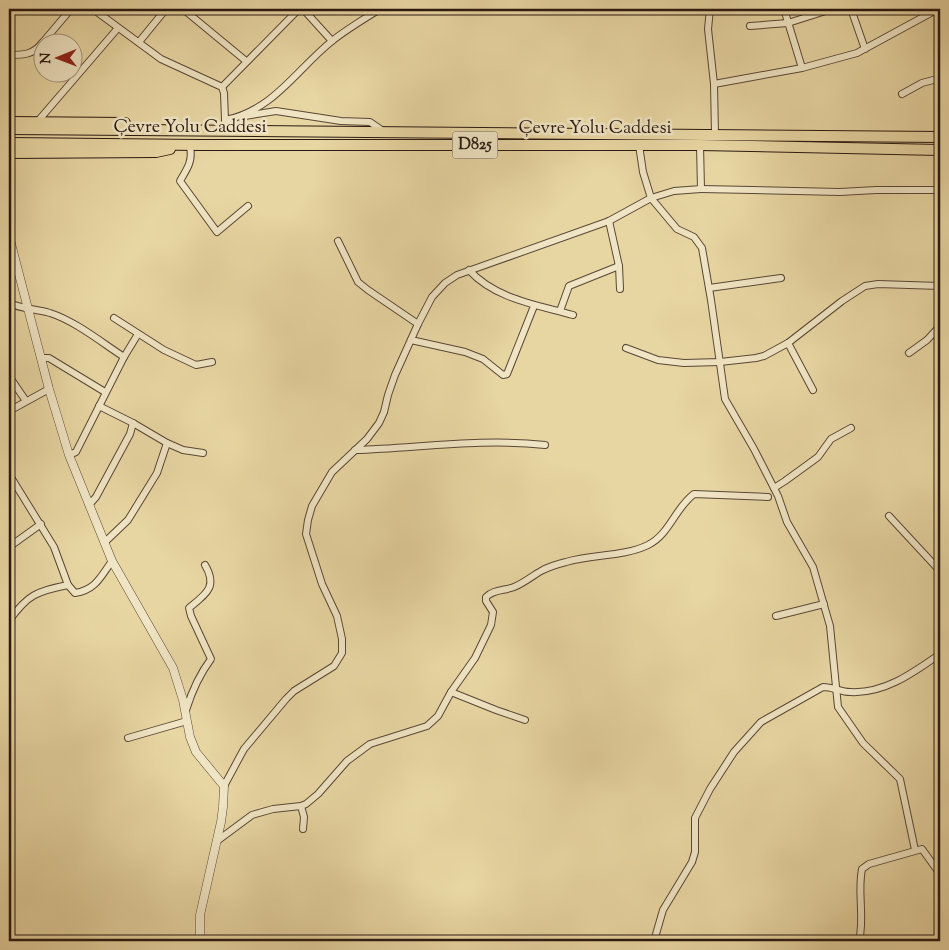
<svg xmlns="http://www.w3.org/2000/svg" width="949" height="950" viewBox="0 0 949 950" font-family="'Sorts Mill Goudy',serif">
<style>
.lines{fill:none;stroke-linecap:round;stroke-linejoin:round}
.minor-casing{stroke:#594735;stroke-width:8}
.tertiary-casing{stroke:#594735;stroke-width:9}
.trunk-casing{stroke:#2a1811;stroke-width:12}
.minor{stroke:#efe4c3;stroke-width:6}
.tertiary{stroke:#efe4c3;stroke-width:8}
.trunk{stroke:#e7d5a2;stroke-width:10}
.labels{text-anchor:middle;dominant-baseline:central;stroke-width:5;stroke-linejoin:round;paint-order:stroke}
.shield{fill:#efe4c3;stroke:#655546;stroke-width:1}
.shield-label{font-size:16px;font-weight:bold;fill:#2a1811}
.street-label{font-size:18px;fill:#2a1811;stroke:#efe4c3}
</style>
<rect width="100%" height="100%" fill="#e7d5a2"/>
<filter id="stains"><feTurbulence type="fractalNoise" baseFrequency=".004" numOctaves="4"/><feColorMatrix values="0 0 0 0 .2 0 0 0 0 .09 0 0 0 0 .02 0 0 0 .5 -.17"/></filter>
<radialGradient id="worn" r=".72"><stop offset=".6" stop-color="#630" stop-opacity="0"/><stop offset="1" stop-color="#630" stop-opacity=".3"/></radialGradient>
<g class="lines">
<defs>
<g id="minor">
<polyline points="93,9 161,59 222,87 224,93 225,120"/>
<polyline points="183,9 246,61"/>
<polyline points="303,9 332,41"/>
<polyline points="710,9 708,29 714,84 715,134"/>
<polyline points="784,9 802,68"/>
<polyline points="851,9 865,49"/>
<polyline points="750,26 788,23 832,9"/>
<polyline points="43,42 71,9"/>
<polyline points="139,42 166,9"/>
<path d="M 9,55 C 23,55 33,55 42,43"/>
<polyline points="714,84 802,68 857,53 938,9"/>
<polyline points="222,87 299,9"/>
<polyline points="902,94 922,83 937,79 940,76"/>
<polyline points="245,116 276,111 341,121 370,122 383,131"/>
<polyline points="38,121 118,28"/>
<path d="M 226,130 L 225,120 C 273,111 297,69 332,41 C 347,29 364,19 380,9"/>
<polyline points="639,145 643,172 651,198 677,229 694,237 702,248 711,300 725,399 754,449 778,496 787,522 813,567 830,626 838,707 863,743 900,779 915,850"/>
<path d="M 190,147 C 193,161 187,169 180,181 L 217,232 L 248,206"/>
<polyline points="701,189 840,192 876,190 940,190"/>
<polyline points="609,221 619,266 620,289"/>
<polyline points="338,241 358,282 368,290 418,324"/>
<path d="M 469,270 C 495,299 538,305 573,315"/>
<polyline points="709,288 781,278"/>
<path d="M 9,303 C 22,309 36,309 50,313 C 75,321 101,342 124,357"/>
<polyline points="560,311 569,286 619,266"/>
<polyline points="114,318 164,350 196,365 212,362"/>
<polyline points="411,340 465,352 483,359 503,375 507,374 534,306"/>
<polyline points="788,343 813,390"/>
<polyline points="626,348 658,360 684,363 720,362 756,358 764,356 788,343 842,301 865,286 878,284 940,286"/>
<polyline points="909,353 927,340 940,326"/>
<polyline points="41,358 49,358 105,392"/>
<polyline points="9,376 26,401"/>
<polyline points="99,406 133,423 167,443 183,450 203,453"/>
<polyline points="9,411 49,389"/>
<path d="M 355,450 C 419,448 481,438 545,445"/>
<polyline points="69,455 76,452 124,357 138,334"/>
<polyline points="9,474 54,547 68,585"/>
<polyline points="774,488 785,481 818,457 831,439 851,428"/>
<polyline points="89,505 96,497 130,434 133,423"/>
<polyline points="889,516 940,571"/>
<polyline points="105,542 128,520 157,473 167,443"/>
<polyline points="9,547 41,524"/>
<polyline points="776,616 824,604"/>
<path d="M 9,621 C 27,595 37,591 68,585 L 75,593 C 96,590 101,576 112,561"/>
<polyline points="451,692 496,710 525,720"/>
<path d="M 186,710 C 192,691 199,675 211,659 L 191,616 L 189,608 C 206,594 218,587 205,565"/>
<polyline points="128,738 187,721"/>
<polyline points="224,786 244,749 286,699 294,691 334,666 342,653 342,639 337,616 322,584 306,534 308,520 312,506 332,472 367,439 379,423 384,412 388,395 395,375 418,324 432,297 445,283 457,275 609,221 651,198 674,191 701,189 700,145"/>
<polyline points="301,806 304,817 303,829"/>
<path d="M 217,841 L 252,815 L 273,809 L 301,806 L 306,804 L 318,794 L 347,761 L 370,744 L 427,726 L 438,716 L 451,692 L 475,658 L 491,625 L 493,612 L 486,601 L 486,597 C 494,589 504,591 514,587 C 524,583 532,576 541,571 C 548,567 558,564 566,562 C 593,554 623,557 648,545 C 670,534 675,508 694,494 L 768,497"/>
<path d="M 654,941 L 663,910 L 692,862 L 695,852 L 695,818 L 710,789 L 734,752 L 761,722 L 823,687 C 833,687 841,692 850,692 C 884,694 913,673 940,654"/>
<path d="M 859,941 C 865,917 857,893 862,869 L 869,864 L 922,849 L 940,874"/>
</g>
<polyline id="tertiary" points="9,236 49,389 69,455 112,561 173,668 183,700 190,737 196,752 224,786 223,807 221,822 200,915 200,941"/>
<g id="trunk">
<polyline points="9,122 125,123"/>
<polyline points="9,129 940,137"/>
<polyline points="9,143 200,145 700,145 940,150"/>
<polyline points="9,153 156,152 170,149"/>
</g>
</defs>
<use href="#minor" class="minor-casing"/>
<use href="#tertiary" class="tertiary-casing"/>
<use href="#trunk" class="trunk-casing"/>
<use href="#minor" class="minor"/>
<use href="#tertiary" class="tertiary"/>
<use href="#trunk" class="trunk"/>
</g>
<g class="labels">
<rect class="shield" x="452.5" y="131.5" width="45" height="27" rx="4"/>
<g class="shield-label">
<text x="475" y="145">D825</text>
</g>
<g class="street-label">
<text x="190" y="128">Çevre Yolu Caddesi</text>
<text x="595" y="129">Çevre Yolu Caddesi</text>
</g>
</g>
<rect width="949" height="950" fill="none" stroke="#e7d5a2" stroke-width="30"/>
<rect x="10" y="10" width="929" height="930" fill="none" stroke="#2a1811" stroke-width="2.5"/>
<rect x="15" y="15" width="919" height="920" fill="none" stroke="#2a1811"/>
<g transform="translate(58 58) rotate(269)"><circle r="24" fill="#efe4c3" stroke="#a0927c"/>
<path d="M0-4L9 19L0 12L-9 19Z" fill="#8f2418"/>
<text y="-8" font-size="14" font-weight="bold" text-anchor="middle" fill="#2a1811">N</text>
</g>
<rect width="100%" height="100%" filter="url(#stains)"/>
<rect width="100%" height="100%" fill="url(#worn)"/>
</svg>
